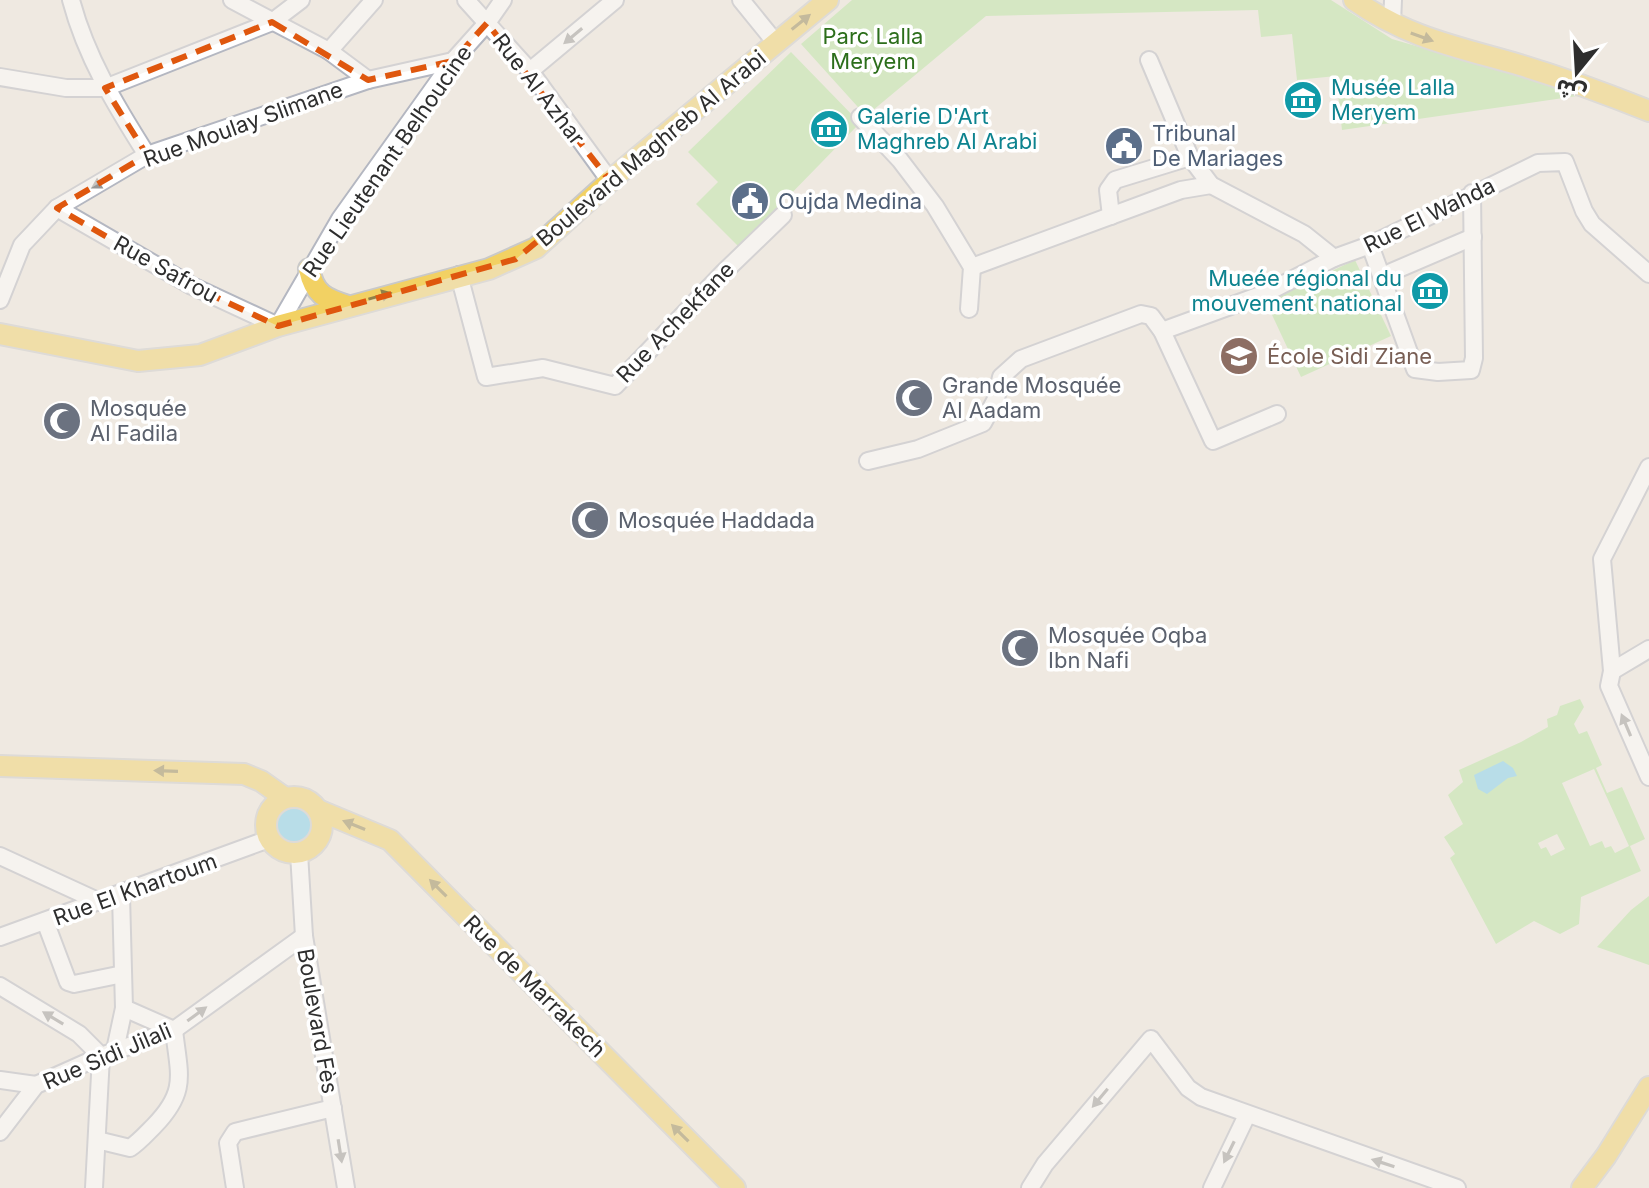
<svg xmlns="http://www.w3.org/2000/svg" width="1649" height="1188" viewBox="0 0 1649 1188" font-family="Inter,'Noto Sans Arabic',sans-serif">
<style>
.green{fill:#b6e59e;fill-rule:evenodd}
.water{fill:#75cff0}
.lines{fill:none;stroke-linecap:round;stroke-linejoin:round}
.minor-casing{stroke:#b4b7c1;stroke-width:20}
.major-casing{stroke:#c9c9c9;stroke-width:24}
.minor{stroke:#fff;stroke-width:16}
.major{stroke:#f2d163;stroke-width:20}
.oneway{fill:#908048}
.oneway2{fill:#969696}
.marked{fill:none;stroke:#df570e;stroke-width:6;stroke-dasharray:16 10;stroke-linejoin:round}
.labels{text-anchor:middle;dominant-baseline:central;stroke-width:7;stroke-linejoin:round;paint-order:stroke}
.park-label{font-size:22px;fill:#2c6e1b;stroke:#fff}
.culture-label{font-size:22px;fill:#0d838f;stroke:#fff;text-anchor:start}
.street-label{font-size:22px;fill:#2e2e2e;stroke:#fff}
.service-label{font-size:22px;fill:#4e5e75;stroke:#fff;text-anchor:start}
.education-label{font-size:22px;fill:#785e54;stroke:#fff;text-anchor:start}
.worship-label{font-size:22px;fill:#5b616d;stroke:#fff;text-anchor:start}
</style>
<rect width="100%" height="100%" fill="#efe9e1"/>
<g class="green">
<polygon points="852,0 1331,0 1392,39 1584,95 1342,130 1336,76 1297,80 1292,34 1261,37 1258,10 986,16 866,116 801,44"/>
<polygon points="791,52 860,123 739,247 696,204 718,182 688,152"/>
<polygon points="1355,260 1391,336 1301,377 1266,302"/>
<path d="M 1580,699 L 1584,707 L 1574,724 L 1579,734 L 1587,731 L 1602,765 L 1596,768 L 1607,793 L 1622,787 L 1645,839 L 1630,846 L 1641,871 L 1581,897 L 1579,924 L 1560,934 L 1534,921 L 1496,944 L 1450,858 L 1455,854 L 1444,837 L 1463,824 L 1448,795 L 1463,782 L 1459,770 L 1521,742 L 1548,727 L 1547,719 L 1557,715 L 1560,706 ZM 1594,769 L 1629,846 L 1615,853 L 1611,846 L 1605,848 L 1602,841 L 1590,846 L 1562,783 ZM 1557,834 L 1565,849 L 1551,856 L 1546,847 L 1541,849 L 1538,843 Z"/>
<polygon points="1649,896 1649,965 1597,947 1631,910"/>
</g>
<g class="water">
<polygon points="1503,761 1513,768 1517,776 1508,778 1487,794 1478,789 1474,775"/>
<circle cx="292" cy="823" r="21"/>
</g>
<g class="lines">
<defs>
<g id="minor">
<path d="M 71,0 C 86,57 116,106 147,155"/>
<polyline points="232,0 329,51 368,80"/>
<polyline points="466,0 530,71 610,181"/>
<polyline points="741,0 776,43"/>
<polyline points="1392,23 1393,0"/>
<polyline points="329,51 374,0"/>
<polyline points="1149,60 1190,157 1211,185 1304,234 1334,258"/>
<polyline points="530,71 615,0"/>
<polyline points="0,77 66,88 105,88 272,22 301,0"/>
<polyline points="860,117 900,160 935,206 972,267 969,309"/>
<polyline points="57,208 192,286 278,326 340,219 453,61 487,23 503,0"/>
<polyline points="1111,216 1108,190 1115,180 1190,157"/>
<polyline points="1370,245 1415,369 1438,372 1471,370 1474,358 1472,193"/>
<polyline points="972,267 1181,190 1211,185"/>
<polyline points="459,275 486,377 543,368 615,386 724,272 783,215"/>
<polyline points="1382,276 1473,237"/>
<polyline points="0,300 22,245 57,208 147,155 368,80 453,61"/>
<polyline points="1162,331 1266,293 1334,258 1370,245 1538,163 1565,162 1584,211 1592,224 1649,274"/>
<polyline points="868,461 918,449 983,423 996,399 1001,377 1021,359 1141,314 1151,316 1162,331 1213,441 1277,414"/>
<polyline points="1649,467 1602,559 1612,671 1609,686 1649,777"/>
<polyline points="1612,671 1649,649"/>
<polyline points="299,853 304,936 346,1188"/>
<polyline points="0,856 100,902"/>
<polyline points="45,921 68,982 74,984 123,974"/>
<polyline points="0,937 269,839"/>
<polyline points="0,986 79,1034 101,1056"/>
<polyline points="115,1050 124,1008 121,895"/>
<polyline points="0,1080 36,1085"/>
<polyline points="0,1132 36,1085 101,1056 174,1030 304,936"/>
<path d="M 97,1140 L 130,1148 C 139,1142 146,1134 154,1126 C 188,1091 179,1075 174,1030 L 124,1008"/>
<polyline points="94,1188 101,1056"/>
<polyline points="235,1188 228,1143 235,1132 333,1108"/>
<polyline points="1030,1188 1045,1164 1151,1039 1188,1088 1201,1097 1457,1188"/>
<polyline points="1212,1188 1247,1115"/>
</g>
<g id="major">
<path d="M 1354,0 C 1408,38 1458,47 1520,65 C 1563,78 1607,94 1649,111"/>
<path d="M 309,269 C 314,294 325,299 348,306"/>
<polyline points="0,334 138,361 200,355 278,326 489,269 536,248 619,173 828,0"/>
<polyline points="0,766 244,774 261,781 285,798"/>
<circle cx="294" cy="825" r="28"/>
<polyline points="318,810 390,840 735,1188"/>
<polyline points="1582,1188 1606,1156 1649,1087"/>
</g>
</defs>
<use href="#minor" class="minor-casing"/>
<use href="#major" class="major-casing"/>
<use href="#minor" class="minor"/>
<use href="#major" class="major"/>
</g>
<defs><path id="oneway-solid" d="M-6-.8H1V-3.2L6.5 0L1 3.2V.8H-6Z" transform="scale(2)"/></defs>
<g class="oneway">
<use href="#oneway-solid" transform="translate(801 22) rotate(-39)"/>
<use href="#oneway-solid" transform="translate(1422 37) rotate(20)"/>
<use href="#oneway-solid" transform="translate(380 296) rotate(-16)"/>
<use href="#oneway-solid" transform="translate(166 771) rotate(-178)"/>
<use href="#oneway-solid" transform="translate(354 825) rotate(-158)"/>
<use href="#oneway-solid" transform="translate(438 888) rotate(-135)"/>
<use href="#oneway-solid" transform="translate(680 1133) rotate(-135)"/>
</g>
<g class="oneway2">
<use href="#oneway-solid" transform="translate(573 36) rotate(140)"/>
<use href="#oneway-solid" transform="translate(102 182) rotate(150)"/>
<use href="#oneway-solid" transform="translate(1626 725) rotate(-113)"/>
<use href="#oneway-solid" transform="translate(197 1014) rotate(-36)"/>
<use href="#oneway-solid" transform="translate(53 1018) rotate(-149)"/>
<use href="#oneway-solid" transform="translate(1100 1098) rotate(130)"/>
<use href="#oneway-solid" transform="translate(340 1151) rotate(81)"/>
<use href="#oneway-solid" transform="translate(1229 1152) rotate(116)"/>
<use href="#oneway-solid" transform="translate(1383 1163) rotate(-162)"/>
</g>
<path d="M0 0H1649V1188H0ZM 272,22 L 368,80 L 453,61 L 487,23 L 610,181 L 516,259 L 278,326 L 192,286 L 57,208 L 147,155 L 105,88 Z" fill="#efe9e1" fill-opacity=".55" fill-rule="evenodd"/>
<path class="marked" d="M 272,22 L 368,80 L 453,61 L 487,23 L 610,181 L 516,259 L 278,326 L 192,286 L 57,208 L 147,155 L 105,88 Z"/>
<defs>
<symbol id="museum-disc" viewBox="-11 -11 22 22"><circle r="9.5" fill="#0f9aa8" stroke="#fff"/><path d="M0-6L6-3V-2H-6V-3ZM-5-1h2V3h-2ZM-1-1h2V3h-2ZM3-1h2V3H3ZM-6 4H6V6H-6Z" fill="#fff"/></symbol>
<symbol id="civic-disc" viewBox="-11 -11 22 22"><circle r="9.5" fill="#5c6f8a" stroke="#fff"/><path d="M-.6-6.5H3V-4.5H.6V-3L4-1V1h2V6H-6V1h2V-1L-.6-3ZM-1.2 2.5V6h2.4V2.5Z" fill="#fff"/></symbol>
<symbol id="school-disc" viewBox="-11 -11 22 22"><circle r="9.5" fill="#8d6e63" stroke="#fff"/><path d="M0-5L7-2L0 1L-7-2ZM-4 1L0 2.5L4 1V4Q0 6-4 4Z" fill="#fff"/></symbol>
<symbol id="mosque-disc" viewBox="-11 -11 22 22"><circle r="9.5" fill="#6b7280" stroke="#fff"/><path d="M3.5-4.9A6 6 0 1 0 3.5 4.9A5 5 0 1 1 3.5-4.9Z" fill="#fff"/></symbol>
</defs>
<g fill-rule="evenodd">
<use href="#museum-disc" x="1281" y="78" width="44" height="44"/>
<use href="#museum-disc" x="807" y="107" width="44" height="44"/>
<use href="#civic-disc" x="1102" y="124" width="44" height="44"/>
<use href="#civic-disc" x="728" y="179" width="44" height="44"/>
<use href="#museum-disc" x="1408" y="269" width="44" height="44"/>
<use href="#school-disc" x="1217" y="334" width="44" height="44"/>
<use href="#mosque-disc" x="892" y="376" width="44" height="44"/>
<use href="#mosque-disc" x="40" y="399" width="44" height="44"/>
<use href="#mosque-disc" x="568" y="498" width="44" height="44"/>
<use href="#mosque-disc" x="998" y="626" width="44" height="44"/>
</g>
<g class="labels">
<g class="park-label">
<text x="873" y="36">Parc Lalla<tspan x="873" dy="25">Meryem</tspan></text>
</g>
<g class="culture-label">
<text x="1331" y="87">Musée Lalla<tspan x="1331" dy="25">Meryem</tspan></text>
<text x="857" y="116">Galerie D'Art<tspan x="857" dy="25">Maghreb Al Arabi</tspan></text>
<text x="1402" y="278" text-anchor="end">Mueée régional du<tspan x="1402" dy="25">mouvement national</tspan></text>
</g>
<g class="street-label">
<text transform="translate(539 89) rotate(52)">Rue Al Azhar</text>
<text transform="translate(243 124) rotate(-20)">Rue Moulay Slimane</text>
<text transform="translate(651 148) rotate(-40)">Boulevard Maghreb Al Arabi</text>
<text transform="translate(387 161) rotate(-55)">Rue Lieutenant Belhoucine</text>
<text transform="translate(1429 215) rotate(-26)">Rue El Wahda</text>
<text transform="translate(166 269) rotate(29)">Rue Safrou</text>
<text transform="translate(675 322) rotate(-46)">Rue Achekfane</text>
<text transform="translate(135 889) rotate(-20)">Rue El Khartoum</text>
<text transform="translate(535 986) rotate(45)">Rue de Marrakech</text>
<text transform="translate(318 1021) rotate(80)">Boulevard Fès</text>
<text transform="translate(107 1056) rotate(-23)">Rue Sidi Jilali</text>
</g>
<g class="service-label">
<text x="1152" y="133">Tribunal<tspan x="1152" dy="25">De Mariages</tspan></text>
<text x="778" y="201">Oujda Medina</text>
</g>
<g class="education-label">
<text x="1267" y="356">École Sidi Ziane</text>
</g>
<g class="worship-label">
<text x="942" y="385">Grande Mosquée<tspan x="942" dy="25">Al Aadam</tspan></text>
<text x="90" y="408">Mosquée<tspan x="90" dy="25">Al Fadila</tspan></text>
<text x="618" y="520">Mosquée Haddada</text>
<text x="1048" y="635">Mosquée Oqba<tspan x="1048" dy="25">Ibn Nafi</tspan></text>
</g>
</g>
<g transform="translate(1577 72) rotate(198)" stroke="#ffffff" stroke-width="6" paint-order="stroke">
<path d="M0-6L14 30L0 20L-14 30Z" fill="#2e2e2e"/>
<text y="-12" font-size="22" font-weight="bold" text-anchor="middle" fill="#2e2e2e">ش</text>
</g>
</svg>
